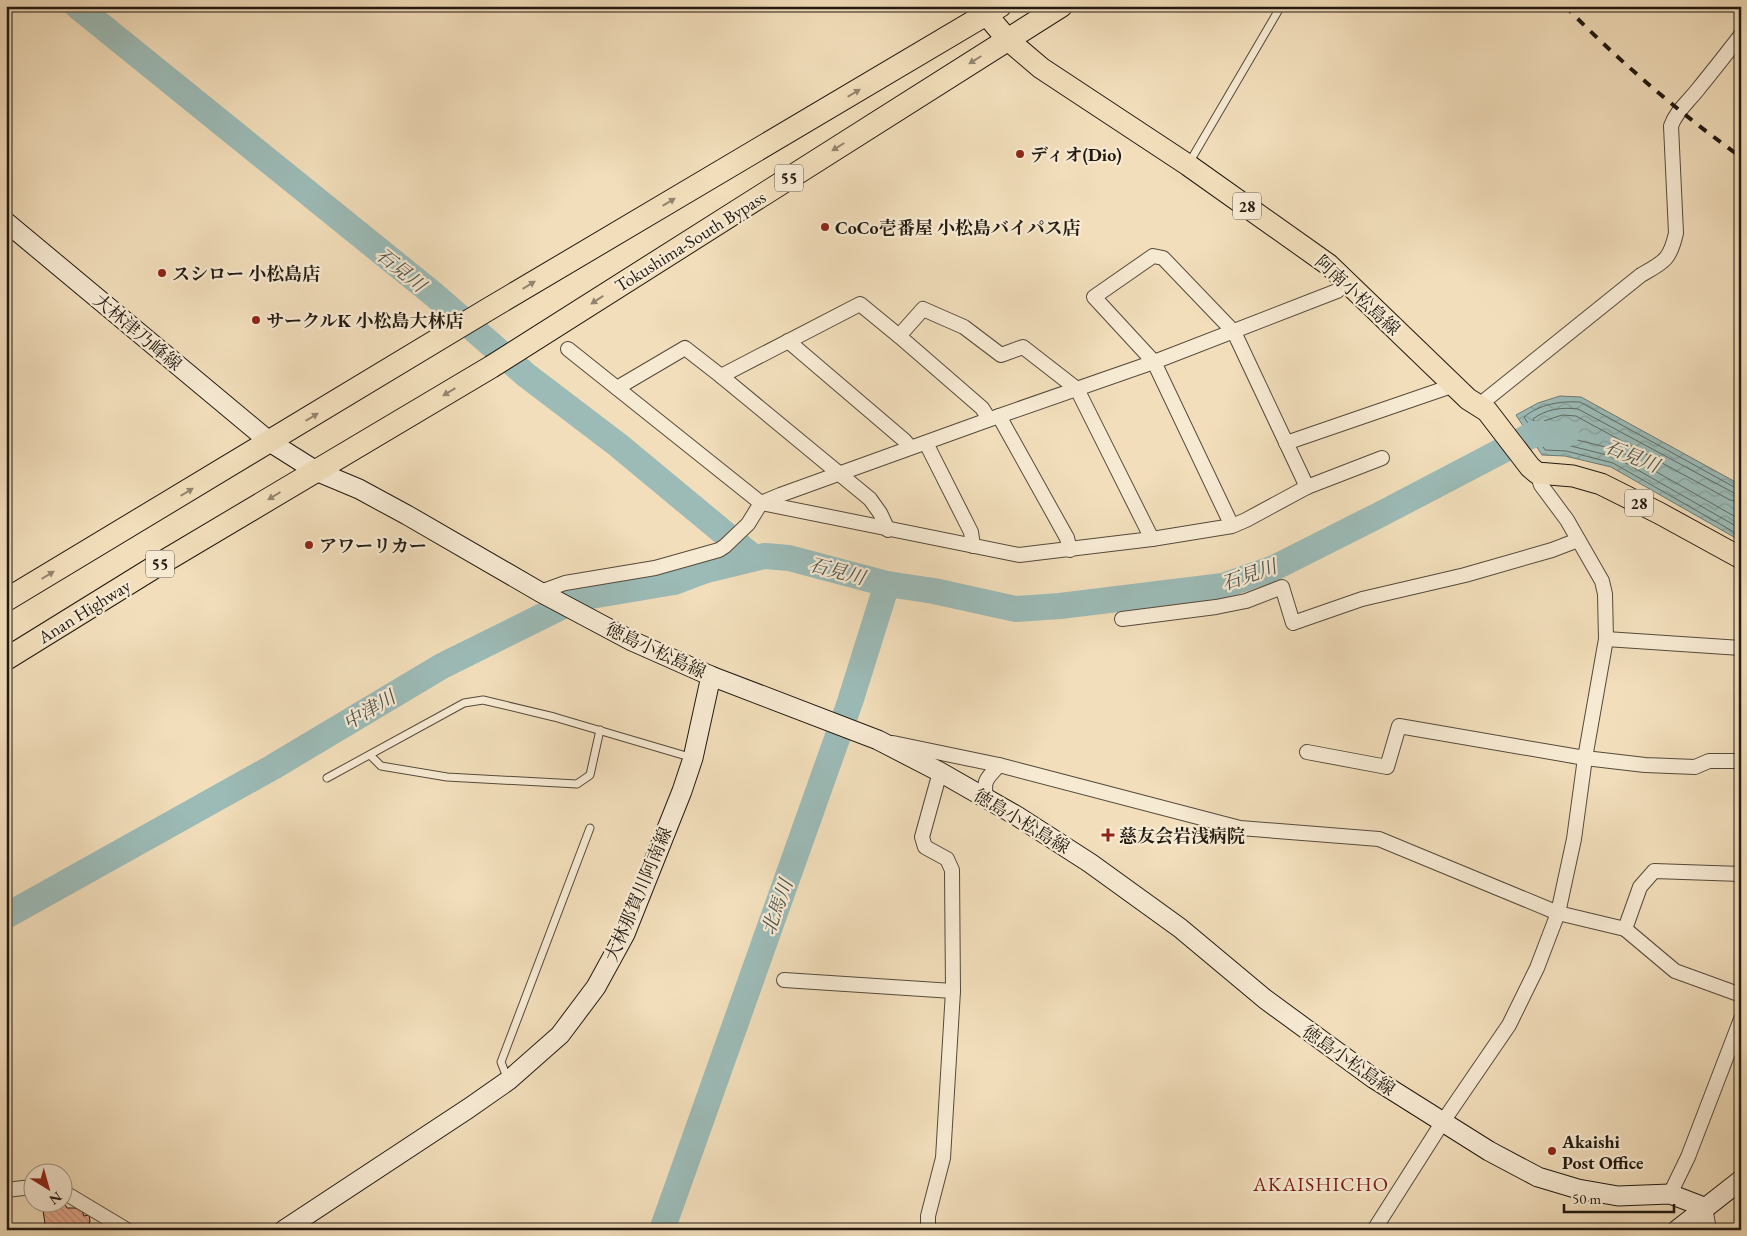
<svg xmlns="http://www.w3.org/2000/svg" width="1747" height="1236" viewBox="0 0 1747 1236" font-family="'EB Garamond','Noto Serif JP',serif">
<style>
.water{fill:url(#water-waves);stroke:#6b7a74}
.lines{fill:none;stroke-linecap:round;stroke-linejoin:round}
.shore{stroke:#5e6a64;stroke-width:1}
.river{stroke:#9cbbb7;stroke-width:26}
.building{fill:url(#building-back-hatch);stroke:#211910}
.service-casing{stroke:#554a3b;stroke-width:9}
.minor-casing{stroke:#554a3b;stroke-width:16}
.tertiary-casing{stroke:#554a3b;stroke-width:18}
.secondary-casing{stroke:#211910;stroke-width:21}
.primary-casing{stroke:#211910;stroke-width:23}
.trunk-casing{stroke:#211910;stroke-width:24}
.service{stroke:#f7ead3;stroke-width:7}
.minor{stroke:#f7ead3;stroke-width:14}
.tertiary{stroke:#f7ead3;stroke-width:16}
.secondary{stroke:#f7ead3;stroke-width:19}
.primary{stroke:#f2debb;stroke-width:21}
.trunk{stroke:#f2debb;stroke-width:22}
.rail{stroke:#211910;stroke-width:4;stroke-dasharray:9 9;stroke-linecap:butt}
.oneway{fill:#94856e}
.poi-dot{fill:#8f2418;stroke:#f7ead3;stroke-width:2}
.labels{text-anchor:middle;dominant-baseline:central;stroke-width:4.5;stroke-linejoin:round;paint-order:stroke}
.shield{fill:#f7ead3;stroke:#61584a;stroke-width:1}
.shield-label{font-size:16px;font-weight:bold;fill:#211910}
.poi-label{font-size:18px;font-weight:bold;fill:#211910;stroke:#f7ead3;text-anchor:start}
.street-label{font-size:18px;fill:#211910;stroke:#f7ead3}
.water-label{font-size:19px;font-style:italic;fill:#4c524a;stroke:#f7ead3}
.quarter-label{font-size:20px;letter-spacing:1px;fill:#7a1f14;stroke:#f7ead3}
</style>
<defs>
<pattern id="water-waves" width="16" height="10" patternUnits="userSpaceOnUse" patternTransform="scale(1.25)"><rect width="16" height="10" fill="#9cbbb7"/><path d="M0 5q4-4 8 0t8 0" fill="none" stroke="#86a09c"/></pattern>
<pattern id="building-back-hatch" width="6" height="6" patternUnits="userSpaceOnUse" patternTransform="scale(1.25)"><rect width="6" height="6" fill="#e8aa91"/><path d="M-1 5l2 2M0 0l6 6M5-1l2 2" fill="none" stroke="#c7927c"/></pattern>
</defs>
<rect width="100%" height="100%" fill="#f2debb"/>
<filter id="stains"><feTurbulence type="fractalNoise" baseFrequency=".004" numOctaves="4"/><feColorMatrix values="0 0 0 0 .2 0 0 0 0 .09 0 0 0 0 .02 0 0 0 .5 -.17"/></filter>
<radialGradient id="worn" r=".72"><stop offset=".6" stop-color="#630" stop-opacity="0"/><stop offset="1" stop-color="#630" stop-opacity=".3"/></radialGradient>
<polygon class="water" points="1560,396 1581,397 1741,485 1741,541 1611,467 1565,456 1542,455 1516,415 1538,403"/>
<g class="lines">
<g class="shore">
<path d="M 1741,489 L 1736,488 L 1580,402 C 1560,401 1540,404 1524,417 L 1545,450 L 1566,451 L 1613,463 L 1741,536"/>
<path d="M 1741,495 L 1734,493 L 1578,409 C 1562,407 1546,409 1533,419 L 1548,444 L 1567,445 L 1615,457 L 1741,529"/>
<polyline points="1741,502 1730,500 1576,416 1562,415 1544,421 1553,436 1569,438 1618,450 1741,520"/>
</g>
<g class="river">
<polyline points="77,6 432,293 526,375 618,445 753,557"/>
<polyline points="6,916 273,767 442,666 579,598 674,582 706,570 765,556 789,558 887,584 934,591 1016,609 1060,606 1223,586 1274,568 1379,515 1534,434 1566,434"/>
<polyline points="662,1230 850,702 887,584"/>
</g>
</g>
<polygon class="building" points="62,1199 67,1208 81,1208 84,1216 89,1215 90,1221 87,1230 46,1230 42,1204 62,1204"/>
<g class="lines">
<defs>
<g id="service">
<polyline points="1189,163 1281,6"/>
<polyline points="370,755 381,766 447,777 577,784 590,775 600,730"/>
<polyline points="327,778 464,703 483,700 554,717 693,758"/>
<polyline points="508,1080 501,1062 590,828"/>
</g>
<g id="minor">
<polyline points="788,341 904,440 910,447"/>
<polyline points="568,349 761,503 1019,555 1152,539 1232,526 1246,520 1307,487 1234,332 1163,258 1153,256 1094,297 1154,362 1232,526"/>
<polyline points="617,388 685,348 721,376"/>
<path d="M 1478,406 L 1641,275 C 1664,262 1670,260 1676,233 L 1671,126 C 1676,111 1690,100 1699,88 C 1713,71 1727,53 1741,35"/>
<polyline points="999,416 1067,538 1070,550"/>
<polyline points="989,419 982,408 899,336 923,309 964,327 1001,355 1023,347 1077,389 1152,539"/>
<polyline points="926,443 971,532 973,546"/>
<polyline points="1286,443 1446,388 1451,384"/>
<polyline points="1307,487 1382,458"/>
<polyline points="888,530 880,513 870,499 721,376 860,304 899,336"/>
<polyline points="540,592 565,583 655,568 719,550 725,546 748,524 761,503 780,495 999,416 1154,362 1337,291 1348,282"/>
<polyline points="1122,619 1216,607 1246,601 1282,587 1293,623 1362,599 1465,575 1552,550 1578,540"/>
<polyline points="1606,639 1741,648"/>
<polyline points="893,743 999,765 1240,828 1379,839 1558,913 1625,929 1640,887 1654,871 1741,874"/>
<polyline points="1307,752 1387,767 1399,726 1585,758 1645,765 1695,767 1709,761 1741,761"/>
<path d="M 986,798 C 983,779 987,779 999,765"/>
<polyline points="1625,929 1675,971 1741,995"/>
<polyline points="784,980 953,991"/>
<polyline points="6,1190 32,1187"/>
<polyline points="62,1191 127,1230"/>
<polyline points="1670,1194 1688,1157 1741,1019"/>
<polyline points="928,1230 928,1216 943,1158 953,991 952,870 947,859 925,847 922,837 940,772"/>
<polyline points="1374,1230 1442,1123 1509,1025 1537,968 1558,913 1574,839 1585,758 1606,639 1605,594 1602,581 1567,520 1541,485 1537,473"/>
</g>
<polyline id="tertiary" points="1704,1207 1708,1230"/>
<g id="secondary">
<polyline points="6,222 270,442 316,471 359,489 407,515 540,592 632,641 711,676 878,740 940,772 1017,816 1090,863 1180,928 1265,999 1373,1078 1489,1151 1538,1177 1578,1189 1618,1196 1670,1194 1704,1207"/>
<polyline points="284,1230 469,1108 509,1080 560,1035 596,987 625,934 682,791 693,758 711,676"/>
<polyline points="1677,1230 1741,1180"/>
</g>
<polyline id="primary" points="982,6 986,14 1007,39 1041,68 1188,165 1329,265 1468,399 1487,411 1530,467 1537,473 1573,476 1601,484 1659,513 1741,558"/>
<g id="trunk">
<polyline points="6,600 487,310 1000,6"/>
<polyline points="6,659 158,565 491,367 1061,6"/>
</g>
</defs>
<use href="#service" class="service-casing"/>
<use href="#minor" class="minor-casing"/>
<use href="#tertiary" class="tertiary-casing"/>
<use href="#secondary" class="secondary-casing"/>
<use href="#primary" class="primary-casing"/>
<use href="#trunk" class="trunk-casing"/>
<use href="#service" class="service"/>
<use href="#minor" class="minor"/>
<use href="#tertiary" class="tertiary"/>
<use href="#secondary" class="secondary"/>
<use href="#primary" class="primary"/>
<use href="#trunk" class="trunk"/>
<path class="rail" d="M 1565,6 C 1619,61 1678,112 1741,157"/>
</g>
<defs><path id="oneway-solid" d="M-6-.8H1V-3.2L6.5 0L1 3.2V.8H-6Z" transform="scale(1.25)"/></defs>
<g class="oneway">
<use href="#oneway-solid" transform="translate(975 60) rotate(148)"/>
<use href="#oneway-solid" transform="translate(854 93) rotate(-31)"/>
<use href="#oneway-solid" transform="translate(838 147) rotate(148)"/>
<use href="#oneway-solid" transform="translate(669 202) rotate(-31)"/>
<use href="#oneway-solid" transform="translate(529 285) rotate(-31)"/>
<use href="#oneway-solid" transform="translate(597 300) rotate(147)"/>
<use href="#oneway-solid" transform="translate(449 392) rotate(149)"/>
<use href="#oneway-solid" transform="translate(312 417) rotate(-31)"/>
<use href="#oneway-solid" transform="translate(187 492) rotate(-31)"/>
<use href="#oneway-solid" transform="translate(274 496) rotate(149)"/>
<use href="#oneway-solid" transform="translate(48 575) rotate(-31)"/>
</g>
<g class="poi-dot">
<circle cx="1020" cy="154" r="5"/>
<circle cx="825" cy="227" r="5"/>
<circle cx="162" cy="273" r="5"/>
<circle cx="256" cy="320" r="5"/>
<circle cx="309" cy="545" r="5"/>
<path d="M1105.5 827.5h5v5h5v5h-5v5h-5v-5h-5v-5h5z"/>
<circle cx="1552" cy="1151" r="5"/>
</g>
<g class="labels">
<g class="shield">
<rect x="775" y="164.5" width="28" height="27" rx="4"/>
<rect x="1233" y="192.5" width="28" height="27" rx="4"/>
<rect x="1625" y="489.5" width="28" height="27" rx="4"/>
<rect x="146" y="550.5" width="28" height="27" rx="4"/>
</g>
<g class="shield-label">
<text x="789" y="178">55</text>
<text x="1247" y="206">28</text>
<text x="1639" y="503">28</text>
<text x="160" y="564">55</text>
</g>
<g class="poi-label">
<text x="1030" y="154">ディオ(Dio)</text>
<text x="835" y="227">CoCo壱番屋 小松島バイパス店</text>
<text x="172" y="273">スシロー 小松島店</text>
<text x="266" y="320">サークルK 小松島大林店</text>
<text x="319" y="545">アワーリカー</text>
<text x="1119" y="835">慈友会岩浅病院</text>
<text x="1562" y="1141">Akaishi<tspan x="1562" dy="21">Post Office</tspan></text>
</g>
<g class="street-label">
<text transform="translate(690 241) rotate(-32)">Tokushima-South Bypass</text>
<text transform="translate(1358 295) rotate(43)">阿南小松島線</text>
<text transform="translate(138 332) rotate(40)">大林津乃峰線</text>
<text transform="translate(84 611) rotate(-32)">Anan Highway</text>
<text transform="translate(656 650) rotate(25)">徳島小松島線</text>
<text transform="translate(1022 821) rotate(31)">徳島小松島線</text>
<text transform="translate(638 894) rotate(-67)">大林那賀川阿南線</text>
<text transform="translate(1349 1060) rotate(35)">徳島小松島線</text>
</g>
<g class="water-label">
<text transform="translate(401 270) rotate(39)">石見川</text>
<text transform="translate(1632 456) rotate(22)">石見川</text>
<text transform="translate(837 571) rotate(15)">石見川</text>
<text transform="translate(1249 575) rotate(-19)">石見川</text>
<text transform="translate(369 710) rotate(-31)">中津川</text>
<text transform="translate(777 907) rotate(-70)">北馬川</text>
</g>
<g class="quarter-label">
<text x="1321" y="1184">AKAISHICHO</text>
</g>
</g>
<rect width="1747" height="1236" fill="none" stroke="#f2debb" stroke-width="25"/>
<rect x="8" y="8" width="1732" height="1221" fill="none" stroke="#211910" stroke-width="2.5"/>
<rect x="12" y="12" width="1722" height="1211" fill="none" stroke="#211910"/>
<g transform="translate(48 1188) rotate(143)"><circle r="24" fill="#f7ead3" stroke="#a19685"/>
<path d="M0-4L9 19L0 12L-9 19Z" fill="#8f2418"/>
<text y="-8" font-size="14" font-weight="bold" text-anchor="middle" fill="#211910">N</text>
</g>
<path d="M1564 1204v8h110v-8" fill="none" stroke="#211910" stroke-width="2.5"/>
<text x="1572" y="1204" font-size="15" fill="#211910" stroke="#f7ead3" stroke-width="4" paint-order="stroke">50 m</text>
<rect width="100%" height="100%" filter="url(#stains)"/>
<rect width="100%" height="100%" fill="url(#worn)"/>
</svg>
